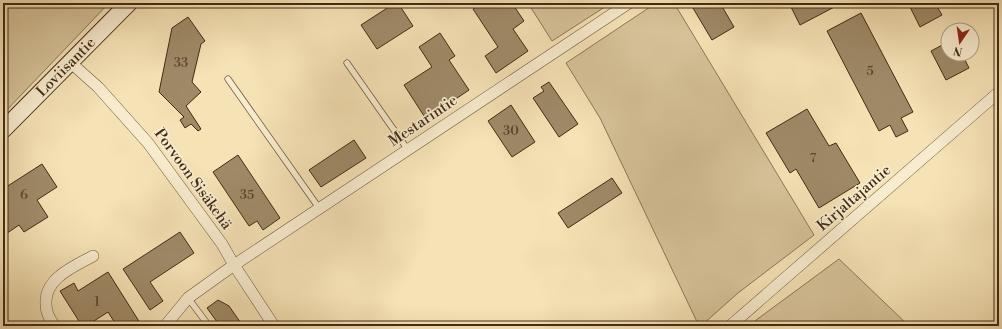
<svg xmlns="http://www.w3.org/2000/svg" width="1002" height="329" viewBox="0 0 1002 329" font-family="'Libre Bodoni',serif">
<style>
.green{fill:#d7c39a;stroke:#8c7757}
.building{fill:#9f8a68;stroke:#422b14}
.lines{fill:none;stroke-linecap:round;stroke-linejoin:round}
.lane-casing{stroke:#6f593c;stroke-width:7}
.street-casing{stroke:#6f593c;stroke-width:12}
.secondary-casing{stroke:#422b14;stroke-width:18}
.lane{stroke:#f8eccf;stroke-width:5.5}
.street{stroke:#f8eccf;stroke-width:11}
.secondary{stroke:#f8eccf;stroke-width:16}
.labels{text-anchor:middle;dominant-baseline:central;stroke-width:3.5;stroke-linejoin:round;paint-order:stroke}
.number-label{font-size:13px;fill:#594329}
.street-label{font-size:15px;fill:#422b14;stroke:#f8eccf}
</style>
<rect width="100%" height="100%" fill="#f5e2b5"/>
<filter id="stains"><feTurbulence type="fractalNoise" baseFrequency=".005" numOctaves="4"/><feColorMatrix values="0 0 0 0 .2 0 0 0 0 .09 0 0 0 0 .02 0 0 0 .5 -.17"/></filter>
<radialGradient id="worn" r=".72"><stop offset=".6" stop-color="#630" stop-opacity="0"/><stop offset="1" stop-color="#630" stop-opacity=".3"/></radialGradient>
<g class="green">
<polygon points="3,3 109,3 3,114"/>
<polygon points="528,3 611,3 552,41"/>
<polygon points="656,3 674,3 814,235 738,293 701,326 699,326 600,118 566,63"/>
<polygon points="839,259 909,326 748,326"/>
</g>
<g class="building">
<polygon points="395,3 398,3 413,26 377,49 361,25"/>
<polygon points="482,3 512,3 524,21 513,29 528,51 496,73 485,56 498,47 473,9"/>
<polygon points="690,3 720,3 734,27 712,40"/>
<polygon points="789,3 842,3 800,25"/>
<polygon points="908,3 935,3 942,15 920,27"/>
<polygon points="861,13 913,112 901,118 908,131 896,137 890,125 879,131 827,31"/>
<polygon points="188,17 205,41 201,44 192,82 201,92 186,106 201,129 198,131 191,124 185,128 180,120 184,117 159,92 172,28"/>
<polygon points="440,33 455,56 449,60 469,90 426,119 404,85 432,67 419,47"/>
<polygon points="948,42 948,54 962,54 969,68 946,80 931,51"/>
<polygon points="549,82 578,124 559,137 533,98 544,91 541,87"/>
<polygon points="511,105 535,142 512,157 488,121"/>
<polygon points="807,109 829,146 836,143 860,183 819,208 796,169 790,173 766,133"/>
<polygon points="354,140 366,158 321,187 309,170"/>
<polygon points="238,155 280,218 263,230 257,221 249,226 213,172"/>
<polygon points="42,164 57,187 37,200 48,217 24,232 19,225 3,236 3,189"/>
<polygon points="612,178 622,193 568,228 558,213"/>
<polygon points="180,232 194,253 150,282 163,301 150,310 123,269"/>
<polygon points="108,272 142,326 117,326 108,312 86,326 82,326 60,291 74,283 78,291"/>
<polygon points="218,300 229,306 243,326 220,326 207,308"/>
</g>
<g class="lines">
<defs>
<g id="lane">
<polyline points="347,63 408,150"/>
<polyline points="228,79 319,208"/>
<polyline points="188,298 206,322"/>
</g>
<g id="street">
<polyline points="71,63 98,87 148,143 222,244 234,265 274,326"/>
<path d="M 55,326 C 49,319 46,312 46,304 C 44,278 75,266 93,256"/>
<polyline points="165,326 188,298 234,265 629,3"/>
<polyline points="730,326 999,92"/>
</g>
<g id="secondary">
<path id="s1" d="M 3,130 L 129,3"/>
</g>
</defs>
<use href="#lane" class="lane-casing"/>
<use href="#street" class="street-casing"/>
<use href="#secondary" class="secondary-casing"/>
<use href="#lane" class="lane"/>
<use href="#street" class="street"/>
<use href="#secondary" class="secondary"/>
</g>
<g class="labels">
<g class="number-label">
<text x="181" y="63">33</text>
<text x="870" y="71">5</text>
<text x="511" y="131">30</text>
<text x="813" y="158">7</text>
<text x="24" y="195">6</text>
<text x="247" y="195">35</text>
<text x="97" y="302">1</text>
</g>
<g class="street-label">
<text stroke="none"><textPath href="#s1" startOffset="89">Loviisantie</textPath></text>
<text transform="translate(423 121) rotate(-34)">Mestarintie</text>
<text transform="translate(193 179) rotate(54)">Porvoon Sisäkehä</text>
<text transform="translate(854 198) rotate(-41)">Kirjaltajantie</text>
</g>
</g>
<rect width="1002" height="329" fill="none" stroke="#f5e2b5" stroke-width="16"/>
<rect x="4" y="4" width="994" height="321" fill="none" stroke="#422b14" stroke-width="2"/>
<rect x="8" y="8" width="986" height="313" fill="none" stroke="#422b14"/>
<g transform="translate(960 42) rotate(193)"><circle r="19" fill="#f8eccf" stroke="#af9f84"/>
<path d="M0-3L7 15L0 10L-7 15Z" fill="#8f2418"/>
<text y="-6" font-size="11" font-weight="bold" text-anchor="middle" fill="#422b14">N</text>
</g>
<rect width="100%" height="100%" filter="url(#stains)"/>
<rect width="100%" height="100%" fill="url(#worn)"/>
</svg>
